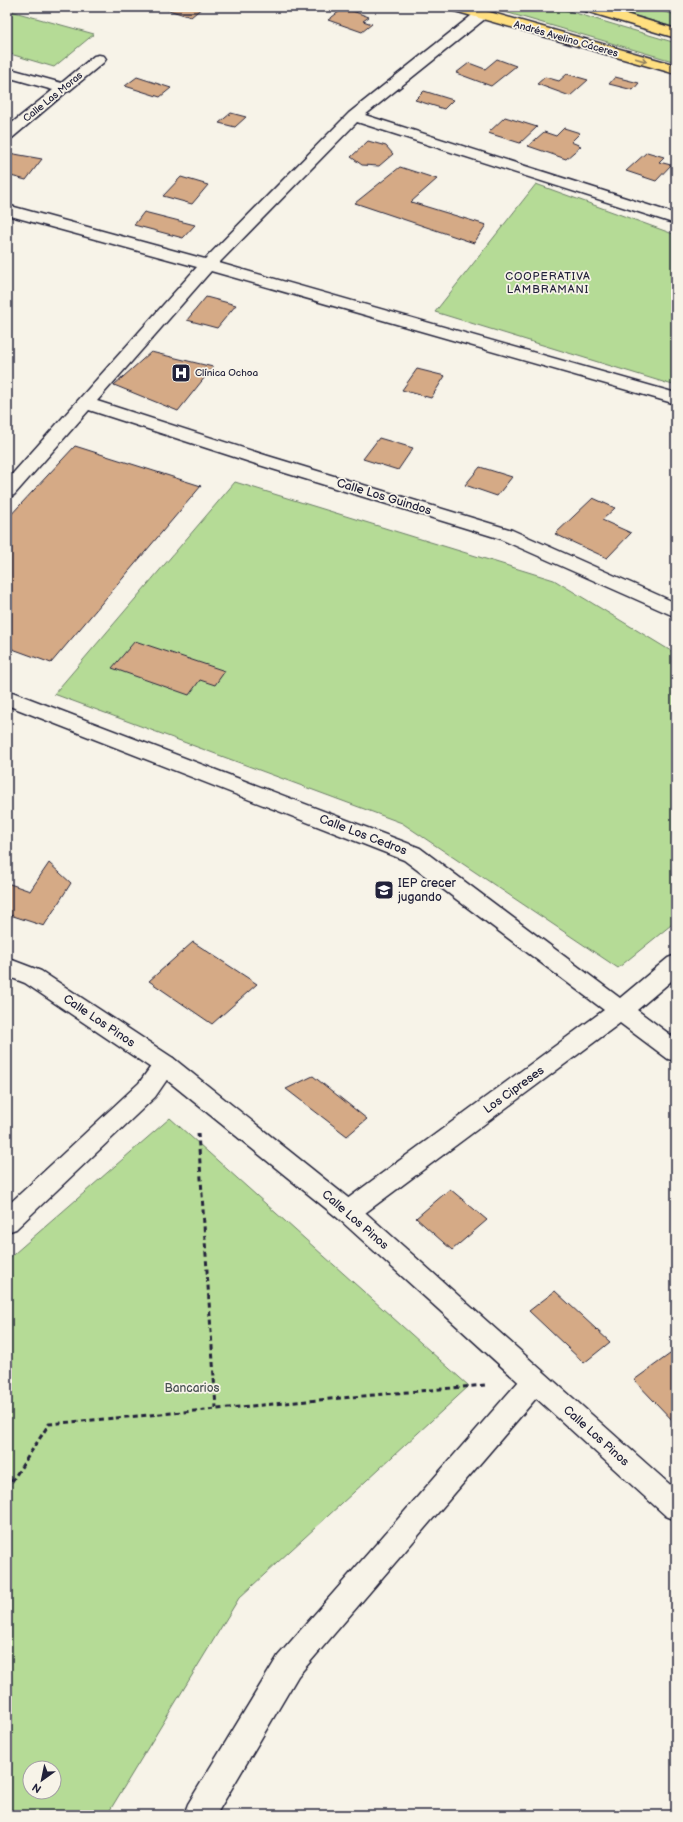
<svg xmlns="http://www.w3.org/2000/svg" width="683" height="1822" viewBox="0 0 683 1822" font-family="'Balsamiq Sans',sans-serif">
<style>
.green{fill:#b5db96;stroke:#6c7e68;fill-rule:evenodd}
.building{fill:#d5aa86;stroke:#22223b}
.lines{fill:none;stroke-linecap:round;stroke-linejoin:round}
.service-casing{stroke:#22223b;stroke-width:3}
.minor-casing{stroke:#22223b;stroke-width:3}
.tertiary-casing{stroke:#22223b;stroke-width:3}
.primary-casing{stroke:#22223b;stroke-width:3}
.trunk-casing{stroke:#22223b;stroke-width:3}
.path{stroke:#22223b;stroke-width:3;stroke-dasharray:5 3.5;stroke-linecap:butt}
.service{fill:#f7f3e8;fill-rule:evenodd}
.minor{fill:#f7f3e8;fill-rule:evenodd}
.tertiary{fill:#f7f3e8;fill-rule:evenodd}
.primary{fill:#ffdf80;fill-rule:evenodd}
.trunk{fill:#ffdf80;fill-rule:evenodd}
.oneway{stroke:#90805e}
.labels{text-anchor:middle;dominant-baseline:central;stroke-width:3.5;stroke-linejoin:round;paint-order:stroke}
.far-street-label{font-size:10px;fill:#22223b;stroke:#f7f3e8}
.far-poi-label{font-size:10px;fill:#22223b;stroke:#f7f3e8;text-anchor:start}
.far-neighbourhood-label{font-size:11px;letter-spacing:1px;fill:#22223b;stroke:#f7f3e8}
.street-label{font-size:12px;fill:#22223b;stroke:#f7f3e8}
.poi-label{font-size:12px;fill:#22223b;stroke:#f7f3e8;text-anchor:start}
.park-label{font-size:12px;fill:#475052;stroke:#f7f3e8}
</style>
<rect width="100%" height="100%" fill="#f7f3e8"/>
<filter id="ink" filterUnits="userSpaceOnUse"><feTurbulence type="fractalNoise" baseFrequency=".025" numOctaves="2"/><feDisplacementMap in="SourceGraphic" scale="8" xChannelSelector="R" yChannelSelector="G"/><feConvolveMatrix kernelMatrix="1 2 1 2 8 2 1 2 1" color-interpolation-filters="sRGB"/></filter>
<g filter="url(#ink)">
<g class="green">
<polygon points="488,7 555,7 676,43 676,62"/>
<polygon points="607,7 646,7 676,15 676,28"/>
<polygon points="7,10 94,34 54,67 7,53"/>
<polygon points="536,184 676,235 676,386 435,312"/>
<polygon points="235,482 554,580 676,654 676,921 618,968 402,823 54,694"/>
<path d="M 170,1118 L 469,1386 L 239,1598 L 107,1815 L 7,1815 L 7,1260 ZM 30,1768 L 54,1768 L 54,1792 L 30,1792 Z"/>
</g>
<g class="building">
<polygon points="159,7 203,7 191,17"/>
<polygon points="344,8 369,17 363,21 372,24 362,32 328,20"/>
<polygon points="497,59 516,66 491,86 456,73 469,63 485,69"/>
<polygon points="567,74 588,80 570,96 537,84 545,77 559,81"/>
<polygon points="137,77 171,88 160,97 125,86"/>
<polygon points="615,77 639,83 633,90 609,84"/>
<polygon points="424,91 453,100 444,109 415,100"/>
<polygon points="231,113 246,117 235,127 219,123"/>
<polygon points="505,117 537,127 520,143 488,133"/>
<polygon points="564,128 580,133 571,142 581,146 566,159 528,146 544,132 556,136"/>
<polygon points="368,141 386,146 393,154 379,166 362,165 351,157"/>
<polygon points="647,152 664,157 659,162 671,165 656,181 626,171"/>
<polygon points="9,153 42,159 26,180 7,175 7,154"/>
<polygon points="400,167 437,179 411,202 486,225 474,243 355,203"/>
<polygon points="181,177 208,185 192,204 163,196"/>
<polygon points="144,212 195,225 183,238 134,225"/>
<polygon points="206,297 236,305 217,328 187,320"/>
<polygon points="151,352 213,367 178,411 114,385"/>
<polygon points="417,369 445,376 431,398 402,390"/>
<polygon points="379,438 413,448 398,470 363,459"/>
<polygon points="75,446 201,486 51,663 7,647 7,519"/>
<polygon points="480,467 512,477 497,496 465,485"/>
<polygon points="593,498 615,508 602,520 631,533 607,558 555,534"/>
<polygon points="135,641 225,671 215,685 200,680 189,695 112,668"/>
<polygon points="49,863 71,883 44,926 7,914 7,883 30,891"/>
<polygon points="193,942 257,984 212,1024 149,981"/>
<polygon points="313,1076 367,1119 347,1136 286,1089"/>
<polygon points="450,1189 487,1220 452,1250 416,1218"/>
<polygon points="555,1291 610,1342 584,1363 529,1311"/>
<polygon points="670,1354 676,1357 676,1422 675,1423 634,1380"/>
</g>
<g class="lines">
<defs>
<polygon id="service" points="99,55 104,56 106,59 104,62 69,91 64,92 59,91 57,88 59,85 94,56"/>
<g id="minor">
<polygon points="481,11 486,12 488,15 486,18 365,115 676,214 676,224 357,122 219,263 676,393 676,404 211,271 97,401 268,456 512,530 676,603 676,617 498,538 256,464 89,410 14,495 7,497 7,480 197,267 7,215 7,205 205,259 349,113 476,12"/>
<polygon points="7,68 69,85 71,88 12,138 7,140 7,127 53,90 7,77"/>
<polygon points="7,690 420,848 620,998 668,958 676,955 676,977 637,1010 676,1039 676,1061 668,1059 620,1023 357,1219 348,1222 339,1219 336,1212 339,1205 604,1010 404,860 7,705"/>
<polygon points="165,1056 173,1058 177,1065 155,1097 16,1229 7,1232 7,1206 139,1083 157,1058"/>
<polygon points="535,1369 544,1373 548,1381 544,1389 298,1676 216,1815 184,1815 188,1804 278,1656 526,1373"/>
</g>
<polygon id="tertiary" points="7,958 41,971 173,1058 357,1205 676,1490 676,1520 666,1516 339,1219 157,1072 25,983 7,976"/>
<polygon id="primary" points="449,7 472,7 676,65 676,74 451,10"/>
<polygon id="trunk" points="580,7 602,7 676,29 676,38 582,10"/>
</defs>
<use href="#service" class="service-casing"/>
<use href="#minor" class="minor-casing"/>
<use href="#tertiary" class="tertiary-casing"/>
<use href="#primary" class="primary-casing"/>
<use href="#trunk" class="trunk-casing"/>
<g class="path">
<polyline points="198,1133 216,1408"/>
<polyline points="7,1489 49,1424 486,1385"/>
</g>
<use href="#service" class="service"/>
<use href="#minor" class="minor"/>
<use href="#tertiary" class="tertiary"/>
<use href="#primary" class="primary"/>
<use href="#trunk" class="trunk"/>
</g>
<defs><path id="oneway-shaft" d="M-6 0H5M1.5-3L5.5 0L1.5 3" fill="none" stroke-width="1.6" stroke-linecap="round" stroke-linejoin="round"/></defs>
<use class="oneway" href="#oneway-shaft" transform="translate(641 60) rotate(16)"/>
</g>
<defs>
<symbol id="hospital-square" viewBox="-11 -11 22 22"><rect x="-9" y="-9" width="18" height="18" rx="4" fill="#22223b" stroke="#f7f3e8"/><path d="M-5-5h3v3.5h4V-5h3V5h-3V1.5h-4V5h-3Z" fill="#fff"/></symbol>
<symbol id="school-square" viewBox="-11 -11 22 22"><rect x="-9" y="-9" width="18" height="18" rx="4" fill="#22223b" stroke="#f7f3e8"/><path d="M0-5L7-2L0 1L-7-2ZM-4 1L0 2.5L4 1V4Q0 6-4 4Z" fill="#fff"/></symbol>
</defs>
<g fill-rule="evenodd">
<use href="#hospital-square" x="170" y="362" width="22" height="22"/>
<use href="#school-square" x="373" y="879" width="22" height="22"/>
</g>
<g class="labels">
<g class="far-street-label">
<text transform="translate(566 39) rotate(16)">Andrés Avelino Cáceres</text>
<text transform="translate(53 97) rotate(-39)">Calle Las Moras</text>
</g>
<g class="far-poi-label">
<text x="195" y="373">Clínica Ochoa</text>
</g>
<g class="far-neighbourhood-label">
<text x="548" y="276">COOPERATIVA<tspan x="548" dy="13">LAMBRAMANI</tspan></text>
</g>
<g class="street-label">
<text transform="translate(384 497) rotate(17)">Calle Los Guindos</text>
<text transform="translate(363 835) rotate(21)">Calle Los Cedros</text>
<text transform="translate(99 1021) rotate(34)">Calle Los Pinos</text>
<text transform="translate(514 1090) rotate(-36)">Los Cipreses</text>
<text transform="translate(355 1220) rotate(41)">Calle Los Pinos</text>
<text transform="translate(596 1436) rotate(42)">Calle Los Pinos</text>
</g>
<g class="poi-label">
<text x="398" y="883">IEP crecer<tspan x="398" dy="14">jugando</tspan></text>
</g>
<g class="park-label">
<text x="192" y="1388">Bancarios</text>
</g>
</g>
<rect width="683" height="1822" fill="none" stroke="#f7f3e8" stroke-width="24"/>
<rect x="12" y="12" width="659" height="1798" fill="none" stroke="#22223b" stroke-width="1.5" filter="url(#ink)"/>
<g transform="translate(42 1780) rotate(213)"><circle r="19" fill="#f7f3e8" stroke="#a29fa3"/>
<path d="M0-3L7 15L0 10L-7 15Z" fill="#22223b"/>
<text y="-6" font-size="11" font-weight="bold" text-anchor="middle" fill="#22223b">N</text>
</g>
</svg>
